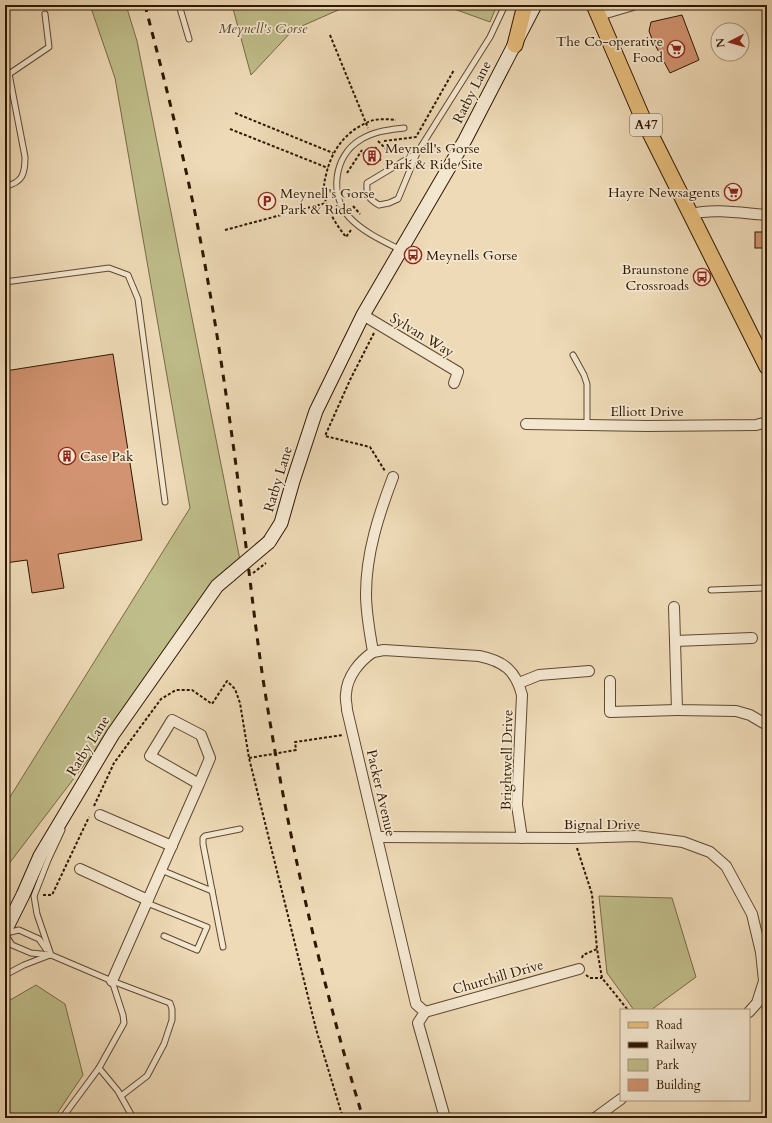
<svg xmlns="http://www.w3.org/2000/svg" width="772" height="1123" viewBox="0 0 772 1123" font-family="Cardo,serif">
<style>
.green{fill:#bfbd8a;stroke:#776a45}
.building{fill:#d19371;stroke:#2f1700}
.lines{fill:none;stroke-linecap:round;stroke-linejoin:round}
.lane-casing{stroke:#5f482e;stroke-width:7}
.street-casing{stroke:#5f482e;stroke-width:12}
.secondary-casing{stroke:#2f1700;stroke-width:15}
.primary-casing{stroke:#2f1700;stroke-width:17}
.path{stroke:#2f1700;stroke-width:2;stroke-dasharray:3 2;stroke-linecap:butt}
.lane{stroke:#f4e7d0;stroke-width:5}
.street{stroke:#f4e7d0;stroke-width:10}
.secondary{stroke:#f4e7d0;stroke-width:13}
.primary{stroke:#e7bd7c;stroke-width:15}
.rail{stroke:#2f1700;stroke-width:3;stroke-dasharray:7 7;stroke-linecap:butt}
.secondary-bridge-casing{stroke:#2f1700;stroke-width:15;stroke-linecap:butt}
.path-bridge{stroke:#2f1700;stroke-width:2;stroke-dasharray:3 2;stroke-linecap:butt}
.secondary-bridge{stroke:#f4e7d0;stroke-width:13}
.labels{text-anchor:middle;dominant-baseline:central;stroke-width:3.5;stroke-linejoin:round;paint-order:stroke}
.shield{fill:#f4e7d0;stroke:#6a553e;stroke-width:1}
.shield-label{font-size:13px;font-weight:bold;fill:#2f1700}
.park-label{font-size:14px;font-style:italic;fill:#5a4929;stroke:#f4e7d0}
.poi-label{font-size:14px;fill:#2f1700;stroke:#f4e7d0;text-anchor:start}
.street-label{font-size:14px;fill:#2f1700;stroke:#f4e7d0}
</style>
<rect width="100%" height="100%" fill="#eedab7"/>
<filter id="stains"><feTurbulence type="fractalNoise" baseFrequency=".005" numOctaves="4"/><feColorMatrix values="0 0 0 0 .2 0 0 0 0 .09 0 0 0 0 .02 0 0 0 .5 -.17"/></filter>
<radialGradient id="worn" r=".72"><stop offset=".6" stop-color="#630" stop-opacity="0"/><stop offset="1" stop-color="#630" stop-opacity=".3"/></radialGradient>
<g class="green">
<polygon points="90,5 126,5 137,41 240,560 5,869 5,805 190,508 115,78"/>
<polygon points="232,5 354,5 345,7 293,30 251,75"/>
<polygon points="443,5 497,5 490,22"/>
<polygon points="599,896 672,898 696,977 651,1010 634,1010 607,973"/>
<polygon points="36,985 65,1004 83,1075 54,1118 5,1118 5,1003"/>
</g>
<g class="building">
<polygon points="682,15 699,60 670,73 652,39 649,31 651,22"/>
<polygon points="376,147 381,160 368,165 363,153"/>
<rect x="755" y="232" width="12" height="16"/>
<polygon points="113,354 142,540 58,554 64,588 32,593 27,560 5,563 5,371"/>
</g>
<g class="lines">
<defs>
<g id="lane">
<polyline points="179,5 189,39"/>
<path d="M 417,153 L 367,183 C 366,196 369,199 379,205 L 389,203 L 398,199 L 417,153 L 490,37 L 505,5"/>
<path d="M 5,186 C 23,183 25,173 25,157 L 9,74 L 49,47 L 45,14"/>
<path d="M 401,250 C 383,241 363,232 349,217 C 329,195 334,156 360,140 C 374,131 388,130 404,128"/>
<polyline points="5,282 109,268 128,275 138,299 165,502"/>
<polyline points="573,355 584,375 587,384 587,425"/>
<polyline points="711,590 767,588"/>
<polyline points="161,870 212,891"/>
<polyline points="147,903 207,927 197,950 164,936"/>
<polyline points="6,933 19,930 39,939 46,949"/>
<polyline points="5,934 12,945 31,953 51,955 112,981 170,1003 172,1009 172,1020 164,1044 147,1076 121,1096"/>
<polyline points="223,947 203,844 203,838 205,836 240,829"/>
<polyline points="51,955 37,914 34,896 48,860 62,830"/>
<polyline points="5,975 24,965 50,955"/>
<polyline points="99,1068 118,1091 133,1118"/>
<polyline points="62,1118 99,1068 124,1023 123,1015 112,981"/>
</g>
<g id="street">
<polyline points="599,15 633,5"/>
<path d="M 690,214 C 715,208 741,213 767,215"/>
<polyline points="363,315 458,372 454,383"/>
<polyline points="526,424 648,426 756,425 767,422"/>
<path d="M 393,477 C 379,514 366,553 366,594 C 366,614 370,633 373,652 C 360,661 347,676 346,694 C 345,699 347,705 347,710 L 416,1004 L 425,1012 L 418,1023 L 445,1118"/>
<polyline points="674,607 677,710 736,711 750,715 767,725"/>
<polyline points="675,641 752,638"/>
<path d="M 373,652 L 384,650 L 479,656 C 504,661 516,671 522,695 L 517,805 L 522,838"/>
<polyline points="610,681 610,712 677,710"/>
<polyline points="519,683 539,675 589,671"/>
<polyline points="100,815 172,846"/>
<polyline points="378,837 574,838 637,836 683,842 710,852 726,866 752,914 761,952"/>
<polyline points="80,869 148,900"/>
<polyline points="112,981 199,784 150,756 172,720 201,735 210,758 199,784"/>
<polyline points="425,1012 579,969"/>
<polyline points="749,1012 757,1003 764,981 761,952 767,951"/>
<polyline points="595,1118 621,1099"/>
</g>
<g id="secondary">
<polyline points="269,542 281,523 293,481 316,411 363,315 465,140 535,5"/>
<polyline points="5,931 23,895 40,856 113,734 217,586 230,575"/>
</g>
<g id="primary">
<polyline points="594,5 643,119 767,367"/>
<polyline points="515,45 525,5"/>
</g>
</defs>
<use href="#lane" class="lane-casing"/>
<use href="#street" class="street-casing"/>
<use href="#secondary" class="secondary-casing"/>
<use href="#primary" class="primary-casing"/>
<g class="path">
<polyline points="330,35 368,128"/>
<polyline points="235,113 333,153"/>
<polyline points="230,129 328,168"/>
<polyline points="378,141 386,149 391,152"/>
<polyline points="384,141 416,137 454,70"/>
<polyline points="347,173 362,150"/>
<polyline points="353,206 360,214"/>
<polyline points="225,230 326,203"/>
<path d="M 351,230 L 346,237 C 335,223 323,205 324,187 C 324,183 325,179 326,175 C 331,152 344,133 366,123 C 375,118 386,119 396,120"/>
<polyline points="374,333 350,380 325,436 370,447 385,471"/>
<polyline points="249,758 296,750 295,742 343,735"/>
<polyline points="94,806 114,763 161,699 176,690 192,690 212,704 227,681 235,689 240,703 249,758 316,1029 343,1118"/>
<polyline points="577,848 592,894 597,949 602,978 628,1010"/>
<polyline points="43,895 52,895 89,817"/>
<polyline points="582,958 583,955 597,949"/>
<polyline points="586,975 590,978 602,978"/>
</g>
<use href="#lane" class="lane"/>
<use href="#street" class="street"/>
<use href="#secondary" class="secondary"/>
<use href="#primary" class="primary"/>
<path class="rail" d="M 145,5 C 165,82 185,160 200,238 C 214,311 225,385 235,458 C 245,532 252,605 263,679 C 286,827 319,974 363,1118"/>
<defs>
<polyline id="secondary-bridge" points="230,575 269,542"/>
</defs>
<use href="#secondary-bridge" class="secondary-bridge-casing"/>
<polyline class="path-bridge" points="253,573 266,563"/>
<use href="#secondary-bridge" class="secondary-bridge"/>
</g>
<defs>
<symbol id="supermarket-ring" viewBox="-11 -11 22 22"><circle r="9.5" fill="#f4e7d0" stroke="#8f2418" stroke-width="1.5"/><path d="M-6-5.5h2.5l.6 2H6L4.5 2H-2.5L-4.4-4H-6ZM-1.5 3.2a1.3 1.3 0 1 0 .1 0ZM3 3.2a1.3 1.3 0 1 0 .1 0Z" fill="#8f2418"/></symbol>
<symbol id="building-ring" viewBox="-11 -11 22 22"><circle r="9.5" fill="#f4e7d0" stroke="#8f2418" stroke-width="1.5"/><path d="M-4-6H4V6H1V3H-1V6H-4ZM-2.5-4.3h1.7v1.8h-1.7ZM.8-4.3h1.7v1.8H.8ZM-2.5-1h1.7V.8h-1.7ZM.8-1h1.7V.8H.8Z" fill="#8f2418"/></symbol>
<symbol id="parking-ring" viewBox="-11 -11 22 22"><circle r="9.5" fill="#f4e7d0" stroke="#8f2418" stroke-width="1.5"/><path d="M-3.5-5.5H1a3.5 3.5 0 0 1 0 7H-1V5.5H-3.5ZM-1-3.4V-.6H.8a1.4 1.4 0 0 0 0-2.8Z" fill="#8f2418"/></symbol>
<symbol id="bus-ring" viewBox="-11 -11 22 22"><circle r="9.5" fill="#f4e7d0" stroke="#8f2418" stroke-width="1.5"/><path d="M-5-6H5V4H4V6H2V4H-2V6H-4V4H-5ZM-3.5-4V0h7V-4ZM-3.5 1.2v1.5H-2V1.2ZM2 1.2v1.5H3.5V1.2Z" fill="#8f2418"/></symbol>
</defs>
<g fill-rule="evenodd">
<use href="#supermarket-ring" x="666" y="39" width="20" height="20"/>
<use href="#building-ring" x="362" y="146" width="20" height="20"/>
<use href="#supermarket-ring" x="723" y="182" width="20" height="20"/>
<use href="#parking-ring" x="257" y="191" width="20" height="20"/>
<use href="#bus-ring" x="403" y="245" width="20" height="20"/>
<use href="#bus-ring" x="692" y="267" width="20" height="20"/>
<use href="#building-ring" x="57" y="446" width="20" height="20"/>
</g>
<g class="labels">
<rect class="shield" x="630" y="114" width="32" height="22" rx="3"/>
<g class="shield-label">
<text x="646" y="125">A47</text>
</g>
<g class="park-label">
<text x="263" y="28">Meynell's Gorse</text>
</g>
<g class="poi-label">
<text x="663" y="41" text-anchor="end">The Co-operative<tspan x="663" dy="16">Food</tspan></text>
<text x="385" y="148">Meynell's Gorse<tspan x="385" dy="16">Park &amp; Ride Site</tspan></text>
<text x="720" y="192" text-anchor="end">Hayre Newsagents</text>
<text x="280" y="193">Meynell's Gorse<tspan x="280" dy="16">Park &amp; Ride</tspan></text>
<text x="426" y="255">Meynells Gorse</text>
<text x="689" y="269" text-anchor="end">Braunstone<tspan x="689" dy="16">Crossroads</tspan></text>
<text x="80" y="456">Case Pak</text>
</g>
<g class="street-label">
<text transform="translate(472 92) rotate(-63)">Ratby Lane</text>
<text transform="translate(422 335) rotate(31)">Sylvan Way</text>
<text x="647" y="411">Elliott Drive</text>
<text transform="translate(278 479) rotate(-73)">Ratby Lane</text>
<text transform="translate(88 746) rotate(-58)">Ratby Lane</text>
<text transform="translate(507 760) rotate(-89)">Brightwell Drive</text>
<text transform="translate(381 793) rotate(77)">Packer Avenue</text>
<text x="602" y="824">Bignal Drive</text>
<text transform="translate(498 977) rotate(-16)">Churchill Drive</text>
</g>
</g>
<rect width="772" height="1123" fill="none" stroke="#eedab7" stroke-width="20"/>
<rect x="6" y="6" width="760" height="1111" fill="none" stroke="#2f1700" stroke-width="2"/>
<rect x="10" y="10" width="752" height="1103" fill="none" stroke="#2f1700"/>
<rect x="620" y="1009" width="130" height="92" fill="#f4e7d0" stroke="#a5947d"/>
<rect x="628" y="1022" width="20" height="6" fill="#e7bd7c" stroke="#a5947d"/>
<text x="656" y="1029" font-size="12" fill="#2f1700">Road</text>
<rect x="628" y="1042" width="20" height="6" fill="#2f1700" stroke="#a5947d"/>
<text x="656" y="1049" font-size="12" fill="#2f1700">Railway</text>
<rect x="628" y="1059" width="20" height="12" fill="#bfbd8a" stroke="#a5947d"/>
<text x="656" y="1069" font-size="12" fill="#2f1700">Park</text>
<rect x="628" y="1079" width="20" height="12" fill="#d19371" stroke="#a5947d"/>
<text x="656" y="1089" font-size="12" fill="#2f1700">Building</text>
<g transform="translate(730 42) rotate(264)"><circle r="19" fill="#f4e7d0" stroke="#a5947d"/>
<path d="M0-3L7 15L0 10L-7 15Z" fill="#8f2418"/>
<text y="-6" font-size="11" font-weight="bold" text-anchor="middle" fill="#2f1700">N</text>
</g>
<rect width="100%" height="100%" filter="url(#stains)"/>
<rect width="100%" height="100%" fill="url(#worn)"/>
</svg>
